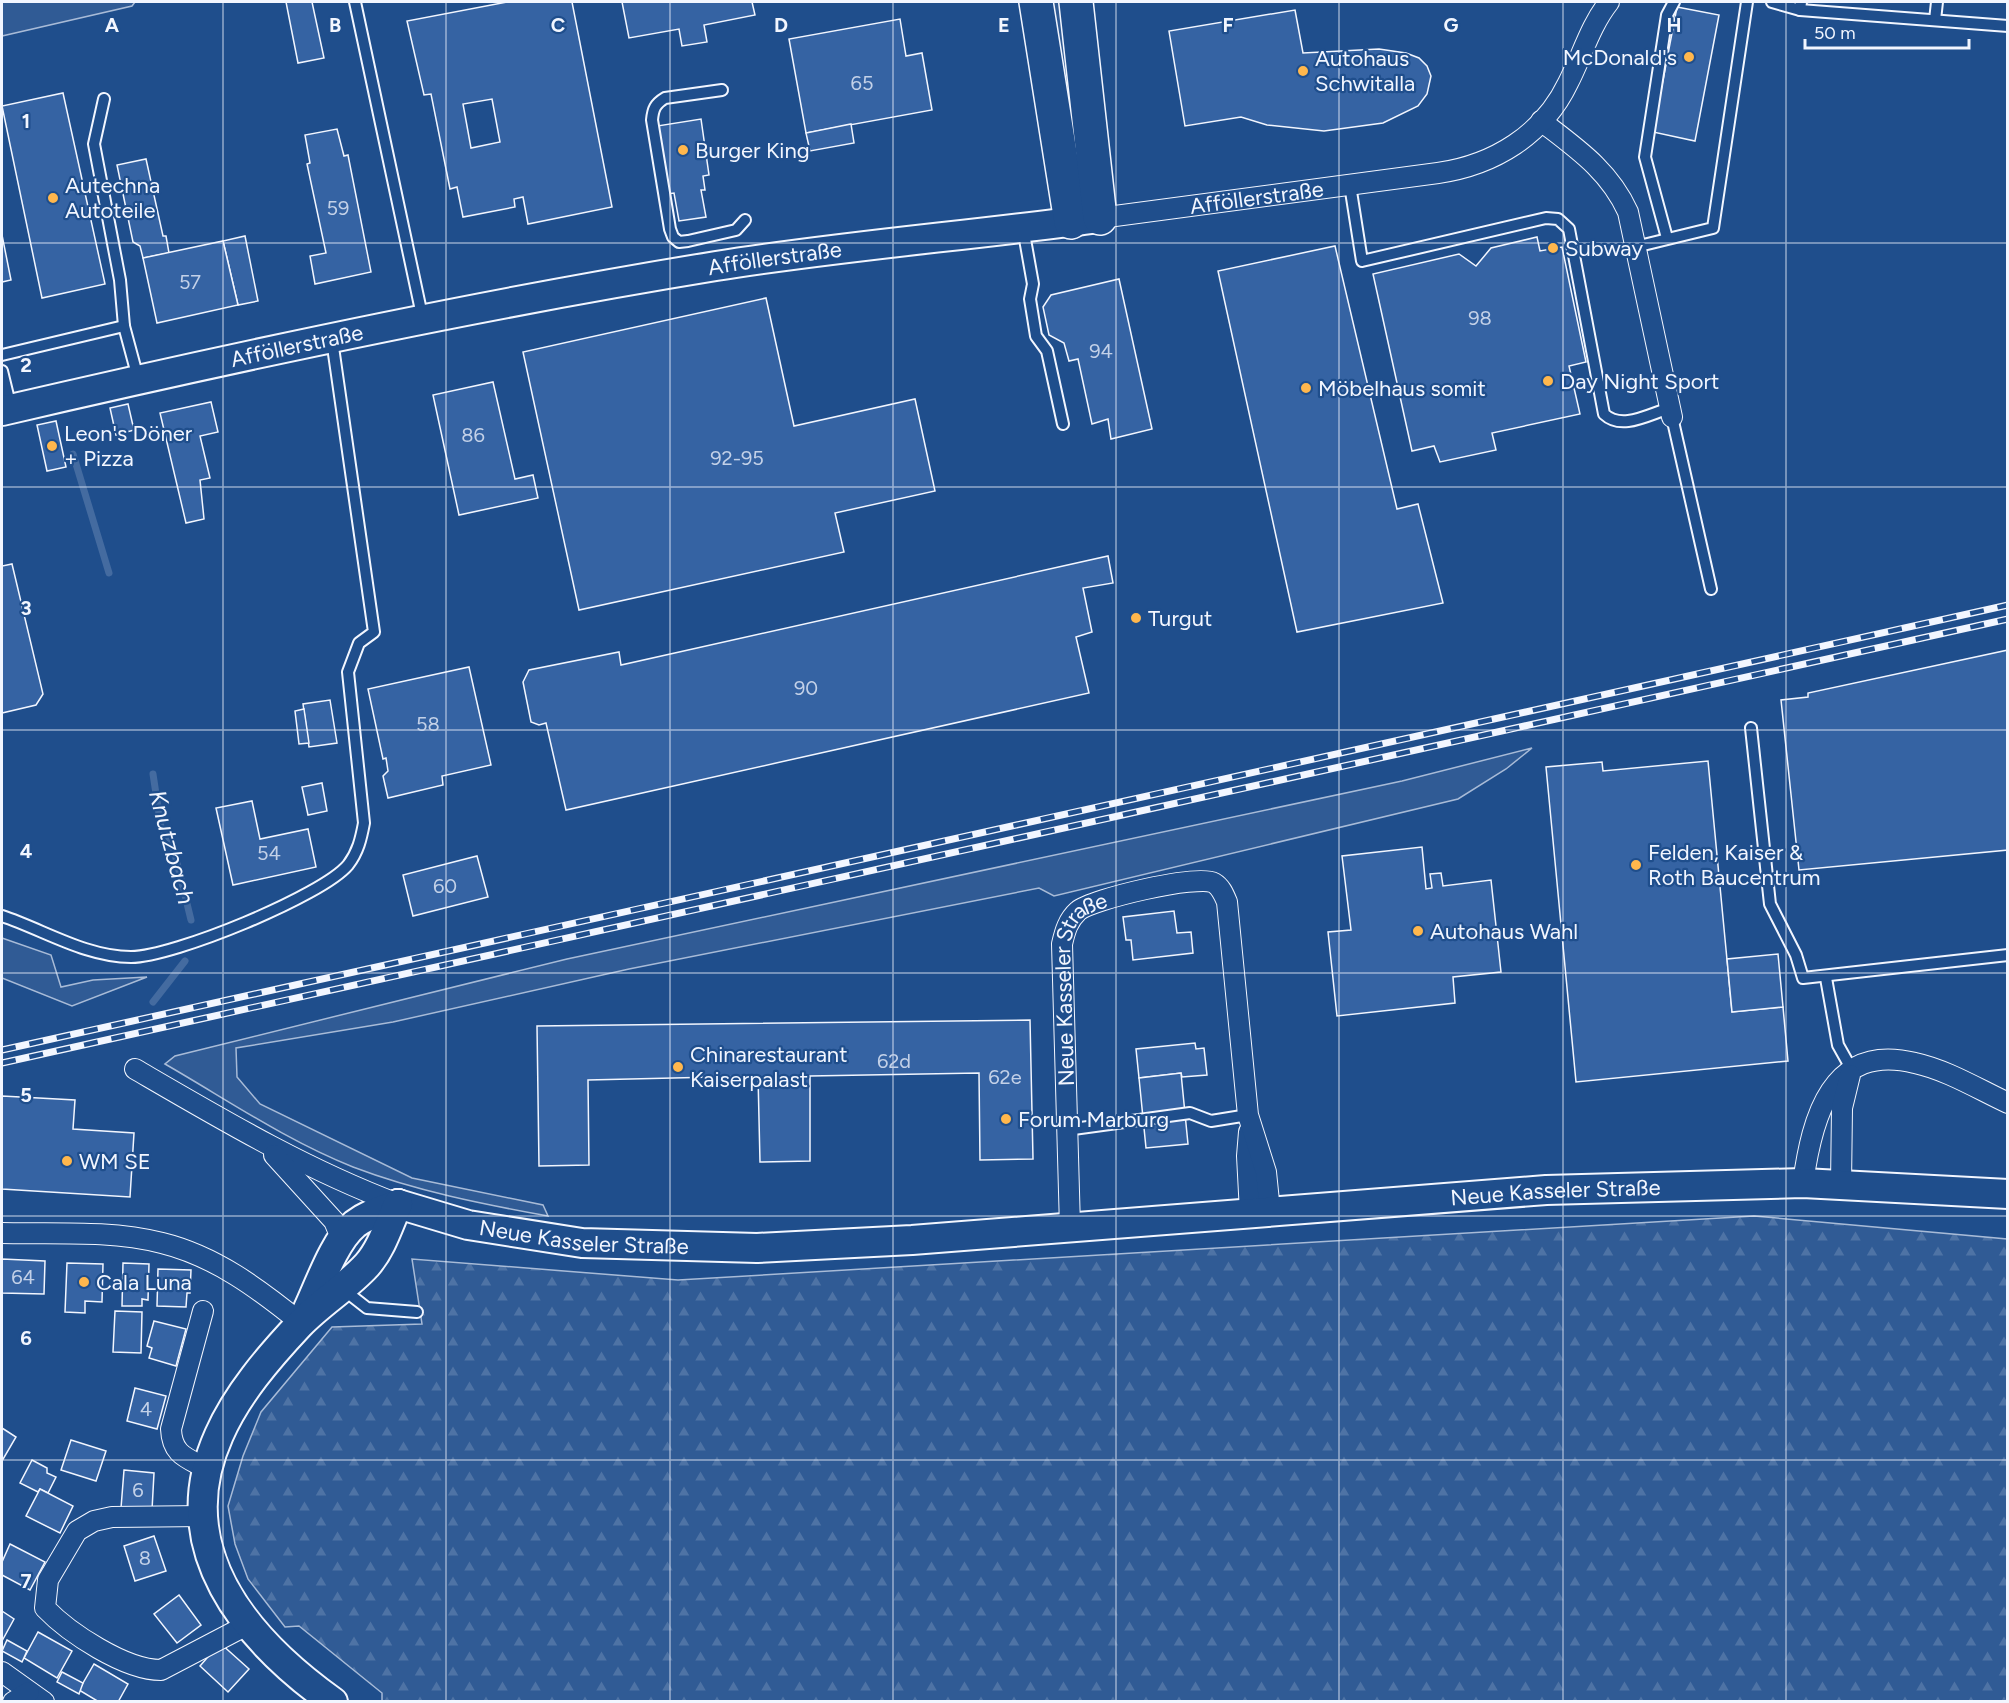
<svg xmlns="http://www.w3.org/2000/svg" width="2009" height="1703" viewBox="0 0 2009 1703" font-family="Figtree,sans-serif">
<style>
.grass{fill:#305b95;stroke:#a8bbd7;stroke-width:1.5}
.forest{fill:url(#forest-firs);stroke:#a8bbd7;stroke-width:1.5}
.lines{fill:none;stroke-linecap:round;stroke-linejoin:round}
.stream{stroke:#446ba0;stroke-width:7}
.building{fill:#3563a3;stroke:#f2f6ff;stroke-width:1.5;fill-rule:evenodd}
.service-casing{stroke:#f2f6ff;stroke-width:14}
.minor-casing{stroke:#f2f6ff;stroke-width:22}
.secondary-casing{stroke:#f2f6ff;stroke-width:32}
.trunk-casing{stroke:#f2f6ff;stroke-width:36}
.service{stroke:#1f4e8c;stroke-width:10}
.minor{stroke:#1f4e8c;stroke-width:20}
.secondary{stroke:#1f4e8c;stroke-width:28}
.trunk{stroke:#1f4e8c;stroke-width:33}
.rail-casing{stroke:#f2f6ff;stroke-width:7}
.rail{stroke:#1f4e8c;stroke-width:4.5;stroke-dasharray:14;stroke-linecap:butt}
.grid{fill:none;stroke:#f2f6ff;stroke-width:1.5;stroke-opacity:0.55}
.poi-dot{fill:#ffb74d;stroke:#1f4e8c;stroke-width:2}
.labels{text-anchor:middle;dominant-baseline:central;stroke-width:4.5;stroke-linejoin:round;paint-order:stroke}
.number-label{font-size:20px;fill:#c3d1e8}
.poi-label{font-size:22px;fill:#f2f6ff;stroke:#1f4e8c;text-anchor:start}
.street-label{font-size:22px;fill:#f2f6ff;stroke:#1f4e8c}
.water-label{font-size:24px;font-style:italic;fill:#f2f6ff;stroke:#1f4e8c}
.grid-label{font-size:20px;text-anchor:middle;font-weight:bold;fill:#f2f6ff;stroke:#1f4e8c;stroke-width:4.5;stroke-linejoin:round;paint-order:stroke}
</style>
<defs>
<pattern id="forest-firs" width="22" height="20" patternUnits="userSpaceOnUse" patternTransform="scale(1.5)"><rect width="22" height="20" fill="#305b95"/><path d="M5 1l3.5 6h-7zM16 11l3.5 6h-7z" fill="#4e73a5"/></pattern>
</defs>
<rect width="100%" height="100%" fill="#1f4e8c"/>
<g class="grass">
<polygon points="2,2 135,2 132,6 2,36"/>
<polygon points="1052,2 1064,2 1083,185 1078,190"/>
<path d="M 1532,748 L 1506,769 L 1458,799 L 1054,896 L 1039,888 L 629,969 L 393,1022 L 236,1048 L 237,1077 L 260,1104 L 412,1178 L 543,1205 L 548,1216 C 482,1204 416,1191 353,1167 C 287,1141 226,1099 165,1064 L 175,1056 L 567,959 L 1402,781 Z"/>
<polygon points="2,938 51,955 61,987 93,980 147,977 72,1006 2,978"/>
</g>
<polygon class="forest" points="1754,1216 2007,1239 2007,1701 382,1701 382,1693 299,1626 285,1627 248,1579 235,1544 228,1506 243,1456 261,1412 332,1327 422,1324 412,1259 678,1280"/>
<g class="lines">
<g class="stream">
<polyline points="73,454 109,573"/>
<polyline points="153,774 161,827 172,842 191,920"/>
<polyline points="153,1002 185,961"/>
</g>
</g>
<g class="building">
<polygon points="286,2 312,2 324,58 298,63"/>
<path d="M 507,2 L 572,2 L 612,207 L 528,224 L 523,197 L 514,199 L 515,207 L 463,217 L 457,187 L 450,189 L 431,94 L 424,95 L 407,21 ZM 492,99 L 500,142 L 471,148 L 463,104 Z"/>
<polygon points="622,2 752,2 755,15 704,25 707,42 682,46 679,29 629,38"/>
<polygon points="1677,7 1719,15 1695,141 1653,132"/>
<polygon points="1295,10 1303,53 1379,49 1406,53 1419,58 1427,66 1431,76 1427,94 1418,106 1383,123 1324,131 1267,125 1241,117 1185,126 1169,31"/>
<polygon points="900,19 906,56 922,53 932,110 806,133 789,39"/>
<polygon points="63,93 105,284 42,298 2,106"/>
<polygon points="701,119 709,175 703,176 705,190 701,190 706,217 679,221 674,193 667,194 657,126"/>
<polygon points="851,124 854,143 810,151 806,133"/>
<polygon points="337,129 344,156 348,155 371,272 315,284 310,256 326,253 307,164 310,163 305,135"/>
<polygon points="146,159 163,236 166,236 169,253 143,258 140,246 133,242 117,165"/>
<polygon points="2,235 11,280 2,282"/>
<polygon points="245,236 258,301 238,305 223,241"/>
<polygon points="1537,237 1540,251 1562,247 1586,362 1569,366 1580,414 1492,433 1496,450 1440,462 1434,446 1412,451 1373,274 1459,254 1476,266 1491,248"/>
<polygon points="223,241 238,305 157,323 143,258"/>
<polygon points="1335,246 1397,509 1418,504 1443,603 1297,632 1218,271"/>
<polygon points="1119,279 1152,429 1111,439 1108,419 1092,424 1078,359 1069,361 1064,343 1049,335 1043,307 1051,295"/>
<polygon points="766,298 794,426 915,399 935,491 835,513 844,552 579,610 523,352"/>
<polygon points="493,382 515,479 533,475 538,498 459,515 433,395"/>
<polygon points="211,402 218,432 200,436 210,478 200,480 204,519 186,523 160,413"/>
<polygon points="128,404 134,430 116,435 110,408"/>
<polygon points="56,421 66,467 47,471 37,425"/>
<polygon points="1108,556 1113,583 1083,588 1092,632 1076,637 1089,693 566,810 546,723 539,725 531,722 523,682 529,670 619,652 621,665"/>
<polygon points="12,564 43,694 36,705 2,713 2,566"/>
<polygon points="2008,650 2008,850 1799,870 1781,700 1808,697 1808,693"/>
<polygon points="469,667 491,765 442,776 443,785 388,798 383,776 388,771 386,758 383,759 368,689"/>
<polygon points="330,700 337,743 309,747 303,704"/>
<polygon points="304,709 309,743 299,744 295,711"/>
<polygon points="1708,761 1732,1012 1783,1007 1788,1061 1576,1082 1546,767 1602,762 1603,771"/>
<polygon points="322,783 327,811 308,815 302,787"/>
<polygon points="252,801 260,839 308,829 316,867 233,885 216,808"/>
<polygon points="1422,847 1426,889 1432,888 1430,874 1441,873 1443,886 1491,880 1501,972 1453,977 1455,1003 1337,1016 1328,932 1351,930 1342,856"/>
<polygon points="477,856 488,897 413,916 403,875"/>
<polygon points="1174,911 1177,933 1191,932 1193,953 1133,960 1131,940 1126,940 1123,917"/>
<polygon points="1778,954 1783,1007 1732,1012 1727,959"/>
<polygon points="1030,1020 1033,1159 980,1160 979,1073 810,1076 810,1161 760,1162 758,1076 588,1080 589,1165 539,1166 537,1026"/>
<polygon points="1195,1043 1196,1049 1204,1048 1207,1075 1182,1077 1181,1073 1139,1078 1136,1049"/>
<polygon points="1181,1073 1188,1144 1146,1148 1139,1078"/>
<polygon points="2,1096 75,1100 73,1129 134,1133 130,1197 2,1189"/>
<polygon points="2,1259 45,1261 44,1294 2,1293"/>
<polygon points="67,1263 103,1264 102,1302 85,1301 85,1313 65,1312"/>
<polygon points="123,1263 149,1264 148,1300 142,1299 142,1306 122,1306"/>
<polygon points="158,1269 191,1270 190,1293 187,1293 186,1307 157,1306"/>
<polygon points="115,1311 142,1312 141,1353 113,1352"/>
<polygon points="154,1321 186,1329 176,1366 149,1358 152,1348 147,1346"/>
<polygon points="135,1388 166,1396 157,1429 127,1421"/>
<polygon points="2,1428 16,1437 2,1461"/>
<polygon points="71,1440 106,1451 96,1481 61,1470"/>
<polygon points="32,1460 47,1468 47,1473 56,1477 48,1493 40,1489 38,1492 20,1483"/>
<polygon points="124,1470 154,1473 152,1510 121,1508"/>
<polygon points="40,1489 73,1506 60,1533 26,1516"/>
<polygon points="154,1536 166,1571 135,1581 124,1546"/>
<polygon points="10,1544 45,1562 30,1590 2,1575 2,1562"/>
<polygon points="179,1595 201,1625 177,1643 154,1614"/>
<polygon points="2,1611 14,1619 2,1641"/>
<polygon points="38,1632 72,1651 57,1678 24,1658"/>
<polygon points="7,1640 27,1651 22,1662 2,1651"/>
<polygon points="220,1643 249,1669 228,1692 200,1666"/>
<polygon points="94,1664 128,1684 118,1702 99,1702 79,1690"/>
<polygon points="62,1672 83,1683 79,1694 57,1682"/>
</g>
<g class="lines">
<defs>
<g id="service">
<polyline points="355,2 423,320"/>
<polyline points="1772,2 1800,10 1801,2"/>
<polyline points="1800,10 2008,26"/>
<polyline points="1935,20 1937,2"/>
<path d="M 722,90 L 665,98 C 655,104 653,109 652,120 L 670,229 L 673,237 L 679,242 L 688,241 L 736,230 L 745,220"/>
<polyline points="104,99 94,144 120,280 124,326 138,378"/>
<path d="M 1350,185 L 1362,261 L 1546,218 L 1558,219 L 1569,229 L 1604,414 C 1622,431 1649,414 1670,408"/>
<polyline points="1023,228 1033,284 1030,299 1036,336 1047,351 1063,424"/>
<polyline points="1667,238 1645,157 1667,15 1674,2"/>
<polyline points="1635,247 1713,228 1747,2"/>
<polyline points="2,355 124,326"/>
<polyline points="2,371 11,408"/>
<polyline points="1672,417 1711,589"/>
<polyline points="1751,728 1770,904 1796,955 1803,978 2008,955"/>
<path d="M 2,916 C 44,930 86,957 131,957 C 173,957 322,896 348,865 C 358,852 361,839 364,823 L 348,672 L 359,643 L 374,632 L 332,340"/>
<polyline points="1826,978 1838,1045 1852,1070"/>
<polyline points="1066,1130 1190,1113 1211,1121 1248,1115"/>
<polyline points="344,1290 367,1308 417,1312"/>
</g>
<g id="minor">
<path d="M 1541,121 C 1576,148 1609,170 1628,212 L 1672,417"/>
<path id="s1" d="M 1100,218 L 1438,173 C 1494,165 1543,135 1568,83 C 1582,56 1590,26 1609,2"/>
<path d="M 135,1069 C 221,1119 305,1169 398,1204"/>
<polyline points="1249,1132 1247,1156 1250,1212"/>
<polyline points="274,1155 334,1221 342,1240"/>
<path d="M 1803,1183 C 1812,1118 1831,1042 1915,1063 C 1947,1070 1978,1089 2008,1103"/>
<polyline points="1841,1184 1842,1108 1850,1075"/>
<path id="s2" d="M 1070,1227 L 1062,944 C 1065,931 1068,920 1078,911 C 1092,899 1198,874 1214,883 C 1221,887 1224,895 1227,902 L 1248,1115 L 1266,1172 L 1270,1211"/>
<path d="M 2,1233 C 54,1234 111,1230 162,1243 C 215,1256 259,1289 301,1323"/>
<path d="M 203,1311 L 171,1429 C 172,1456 188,1458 209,1470"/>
<path d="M 204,1516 L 112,1517 L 94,1521 L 77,1531 L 48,1580 L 45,1608 C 69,1633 125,1670 161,1670 L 247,1625"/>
<polyline points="2,1672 44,1702"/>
<polyline points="13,1702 29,1692"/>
</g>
<g id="secondary">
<path id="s3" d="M 2,411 C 238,356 476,305 716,266 C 841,246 967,236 1092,219"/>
<path id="s4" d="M 398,1204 L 468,1225 L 582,1243 L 757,1248 L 912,1240 L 1546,1190 L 1803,1183 L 2008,1194"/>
<path d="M 307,1311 C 319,1286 334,1241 355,1224 C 368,1214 383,1210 398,1204"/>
<path d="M 333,1702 C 245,1639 168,1548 219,1435 C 237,1394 269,1357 299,1325 C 320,1303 347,1287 367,1265 C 382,1248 389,1224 398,1204"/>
</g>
<g id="trunk">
<polyline points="1036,2 1071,222"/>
<polyline points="1076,2 1100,218"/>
</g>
</defs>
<use href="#service" class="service-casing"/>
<use href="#minor" class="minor-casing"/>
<use href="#secondary" class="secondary-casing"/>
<use href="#trunk" class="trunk-casing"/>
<use href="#service" class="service"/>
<use href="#minor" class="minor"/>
<use href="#secondary" class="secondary"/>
<use href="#trunk" class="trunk"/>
<defs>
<g id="rail">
<polyline points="2,1050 2008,605"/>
<polyline points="2,1063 2008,619"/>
</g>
</defs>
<use href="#rail" class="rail-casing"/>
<use href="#rail" class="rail"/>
</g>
<path class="grid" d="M 223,2 L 223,1702M 446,2 L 446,1702M 670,2 L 670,1702M 893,2 L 893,1702M 1116,2 L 1116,1702M 1339,2 L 1339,1702M 1563,2 L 1563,1702M 1786,2 L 1786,1702M 2,243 L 2008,243M 2,487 L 2008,487M 2,730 L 2008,730M 2,973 L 2008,973M 2,1216 L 2008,1216M 2,1460 L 2008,1460"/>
<g class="poi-dot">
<circle cx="1689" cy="57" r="6"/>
<circle cx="1303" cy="71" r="6"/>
<circle cx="683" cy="150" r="6"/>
<circle cx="53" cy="198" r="6"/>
<circle cx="1553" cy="248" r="6"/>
<circle cx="1548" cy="381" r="6"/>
<circle cx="1306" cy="388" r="6"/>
<circle cx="52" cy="446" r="6"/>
<circle cx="1136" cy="618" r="6"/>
<circle cx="1636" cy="865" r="6"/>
<circle cx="1418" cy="931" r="6"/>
<circle cx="678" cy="1067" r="6"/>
<circle cx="1006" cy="1119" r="6"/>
<circle cx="67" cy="1161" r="6"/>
<circle cx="84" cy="1282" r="6"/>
</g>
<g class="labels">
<g class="number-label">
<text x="862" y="83">65</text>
<text x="338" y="208">59</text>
<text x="190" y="282">57</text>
<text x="1480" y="318">98</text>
<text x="1101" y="351">94</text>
<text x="473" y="435">86</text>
<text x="737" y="458">92-95</text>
<text x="806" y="688">90</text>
<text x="428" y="724">58</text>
<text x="269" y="853">54</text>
<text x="445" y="886">60</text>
<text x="894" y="1061">62d</text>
<text x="1005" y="1077">62e</text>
<text x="23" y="1277">64</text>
<text x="146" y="1409">4</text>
<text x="138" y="1490">6</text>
<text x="145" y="1558">8</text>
</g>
<g class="poi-label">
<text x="1677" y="57" text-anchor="end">McDonald's</text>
<text x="1315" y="58">Autohaus<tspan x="1315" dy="25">Schwitalla</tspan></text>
<text x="695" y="150">Burger King</text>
<text x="65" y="185">Autechna<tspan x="65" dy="25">Autoteile</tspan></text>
<text x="1565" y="248">Subway</text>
<text x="1560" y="381">Day Night Sport</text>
<text x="1318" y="388">Möbelhaus somit</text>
<text x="64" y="433">Leon's Döner<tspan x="64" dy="25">+ Pizza</tspan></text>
<text x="1148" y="618">Turgut</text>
<text x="1648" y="852">Felden, Kaiser &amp;<tspan x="1648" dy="25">Roth Baucentrum</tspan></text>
<text x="1430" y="931">Autohaus Wahl</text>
<text x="690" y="1054">Chinarestaurant<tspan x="690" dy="25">Kaiserpalast</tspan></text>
<text x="1018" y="1119">Forum Marburg</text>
<text x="79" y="1161">WM SE</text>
<text x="96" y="1282">Cala Luna</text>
</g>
<g class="street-label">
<text stroke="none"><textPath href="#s1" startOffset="158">Afföllerstraße</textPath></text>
<text stroke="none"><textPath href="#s3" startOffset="788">Afföllerstraße</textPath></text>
<text stroke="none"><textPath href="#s3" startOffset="302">Afföllerstraße</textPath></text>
<text stroke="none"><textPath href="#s2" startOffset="246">Neue Kasseler Straße</textPath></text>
<text stroke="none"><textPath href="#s4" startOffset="1164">Neue Kasseler Straße</textPath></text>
<text stroke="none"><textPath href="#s4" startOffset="190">Neue Kasseler Straße</textPath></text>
</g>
<g class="water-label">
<text transform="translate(172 847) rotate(75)">Knutzbach</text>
</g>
</g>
<g class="grid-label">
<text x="112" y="32">A</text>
<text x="335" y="32">B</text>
<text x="558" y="32">C</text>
<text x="781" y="32">D</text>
<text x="1004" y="32">E</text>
<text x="1228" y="32">F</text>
<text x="1451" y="32">G</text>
<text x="1674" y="32">H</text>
<text x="26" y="128">1</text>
<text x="26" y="372">2</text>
<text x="26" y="615">3</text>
<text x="26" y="858">4</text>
<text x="26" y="1102">5</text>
<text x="26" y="1345">6</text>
<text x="26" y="1588">7</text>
</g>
<rect width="2009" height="1703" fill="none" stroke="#f2f6ff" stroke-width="6"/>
<path d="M1805 39v9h164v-9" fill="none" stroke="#f2f6ff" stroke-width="3"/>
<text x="1814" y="39" font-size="18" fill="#f2f6ff" stroke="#1f4e8c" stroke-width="4.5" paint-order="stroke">50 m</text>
</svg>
